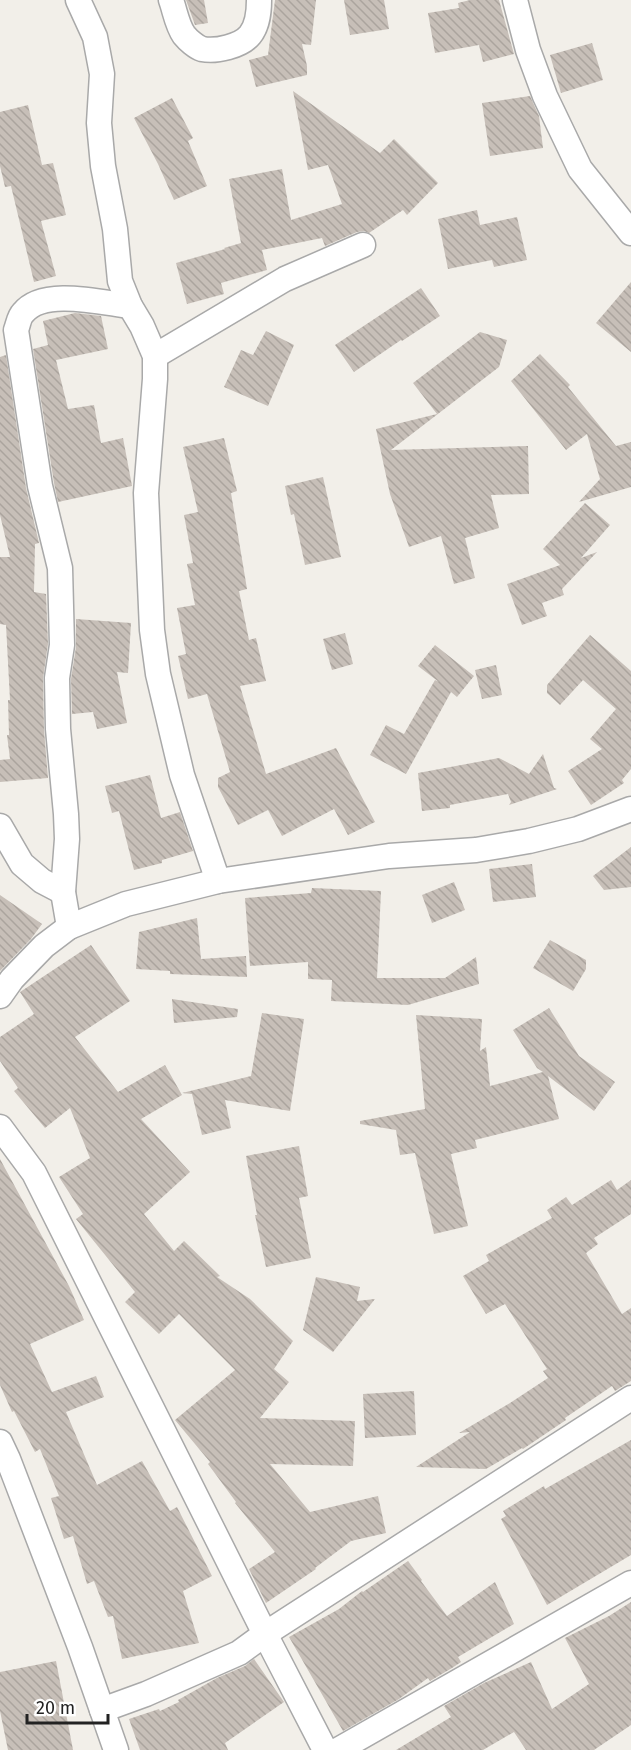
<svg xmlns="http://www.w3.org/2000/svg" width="631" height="1750" viewBox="0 0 631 1750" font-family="'Fira Sans',sans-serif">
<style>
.building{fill:url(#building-back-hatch)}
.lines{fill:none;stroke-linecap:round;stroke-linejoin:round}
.street-casing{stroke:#a9a9a9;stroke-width:27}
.street{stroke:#fff;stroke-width:24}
</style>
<defs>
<pattern id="building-back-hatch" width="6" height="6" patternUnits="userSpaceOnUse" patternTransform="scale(1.5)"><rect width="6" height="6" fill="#c7bfb8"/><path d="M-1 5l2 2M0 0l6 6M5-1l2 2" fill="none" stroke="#aba49e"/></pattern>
</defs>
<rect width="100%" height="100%" fill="#f2efe9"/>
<g class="building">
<polygon points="186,0 204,0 208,23 195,25"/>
<polygon points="275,0 316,0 311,45 302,44 307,66 307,75 256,87 249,60 268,55"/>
<polygon points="344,0 384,0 389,29 350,35"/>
<polygon points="470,0 499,0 514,54 483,62 479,45 435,53 428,13 459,8 458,3"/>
<polygon points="592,43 603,80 561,93 550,55"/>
<polygon points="293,91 380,153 394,139 438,183 407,215 403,210 369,233 364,231 357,232 325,246 322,238 262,250 267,270 221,283 224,294 187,304 176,263 225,249 224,248 241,243 229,179 282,169 291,220 342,204 328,165 308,170"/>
<polygon points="530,96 539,116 543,148 490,156 482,103"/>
<polygon points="172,98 193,138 188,141 207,186 174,200 158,164 134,118"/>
<polygon points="28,105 42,165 53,163 66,215 41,221 56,276 34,282 11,186 5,187 0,166 0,112"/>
<polygon points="477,210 480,225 517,217 527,260 494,267 492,260 448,269 438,219"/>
<polygon points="631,282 631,352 596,323"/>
<polygon points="421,288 440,316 402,341 401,340 354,372 335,345"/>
<polygon points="75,313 101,316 108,349 56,360 68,409 94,405 101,443 123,438 132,486 58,502 54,483 33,349 48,345 43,321"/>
<polygon points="266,331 294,345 268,406 224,387 241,350 253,355"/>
<polygon points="480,332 507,340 499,367 391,450 528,446 529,494 491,495 499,528 465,538 475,578 454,584 441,536 409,547 390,494 376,429 437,414 413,383"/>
<polygon points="540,354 570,385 568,387 616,446 631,442 631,487 579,502 600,479 587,434 566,450 511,381"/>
<polygon points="6,355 26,488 39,543 35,544 34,592 46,594 48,644 43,678 44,730 48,778 0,782 0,760 10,759 7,735 9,735 8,700 10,700 6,625 0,624 0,557 10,557 0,515 0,357"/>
<polygon points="224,438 237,491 231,493 247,589 239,591 249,640 256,638 266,681 240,686 266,774 336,748 375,822 348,835 334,809 282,836 268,810 238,825 218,787 218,778 230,772 207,694 188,699 178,656 186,654 177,608 195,605 187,564 193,563 184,515 198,512 183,447"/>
<polygon points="323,477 341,557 305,565 294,514 291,515 285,486"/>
<polygon points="585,503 610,525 581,558 597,552 562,589 564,595 542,603 547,616 522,625 507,584 560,565 543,549"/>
<polygon points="76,619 131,623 128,673 117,672 127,723 97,729 93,712 72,714 71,679 76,647"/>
<polygon points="345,633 353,664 332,670 323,639"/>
<polygon points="590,635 631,671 631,769 622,780 624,783 591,805 568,771 602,749 590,739 616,709 583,680 560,705 547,693 547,685"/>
<polygon points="435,645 474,676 457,697 451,692 406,774 370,755 386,725 404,734 435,680 439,682 418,666"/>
<polygon points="496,665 502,695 482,699 475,670"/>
<polygon points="543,754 554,788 557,789 509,805 511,802 508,794 450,805 450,808 422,811 418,773 499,758 529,774"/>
<polygon points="150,775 161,818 180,812 193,851 162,860 162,863 134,870 119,811 112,813 105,786"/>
<polygon points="631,847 631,887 604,890 593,876"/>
<polygon points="532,864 536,897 493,902 489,869"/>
<polygon points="454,882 465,910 432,923 422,895"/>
<polygon points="312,888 381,891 377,978 445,978 476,957 479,984 408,1005 331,1001 332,980 308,979 308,962 250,966 245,898 311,893"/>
<polygon points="0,895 42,924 31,939 0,971"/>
<polygon points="197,918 201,959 246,956 247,977 170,974 170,971 136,969 139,932"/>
<polygon points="550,940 586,960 586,969 573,991 533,968"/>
<polygon points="91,945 130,1001 75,1037 118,1092 165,1065 182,1095 141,1119 190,1172 144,1214 174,1251 184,1241 220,1276 217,1277 250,1299 293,1341 274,1369 289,1382 260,1418 355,1421 353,1466 270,1464 310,1512 378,1496 386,1533 351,1541 315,1568 316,1569 266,1603 249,1569 275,1552 235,1503 236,1502 208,1464 210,1462 175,1420 235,1370 179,1314 159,1334 125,1302 135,1292 76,1219 83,1214 59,1177 90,1158 70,1108 45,1128 14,1091 18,1088 0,1061 0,1037 34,1014 20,992"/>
<polygon points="172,999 238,1009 237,1017 174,1023"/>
<polygon points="549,1008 579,1056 615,1082 594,1111 548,1076 559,1119 475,1140 477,1148 451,1154 468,1226 434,1234 415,1153 400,1155 396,1130 360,1124 360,1121 425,1109 416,1015 482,1019 480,1051 486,1047 490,1086 543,1072 537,1068 513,1030"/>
<polygon points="262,1013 304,1019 290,1111 225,1100 231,1128 202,1135 192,1094 182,1093 251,1076"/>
<polygon points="299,1146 308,1196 299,1198 311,1258 266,1267 255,1215 257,1215 246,1156"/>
<polygon points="0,1159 69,1286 84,1320 30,1344 52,1392 96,1376 104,1397 66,1412 97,1485 142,1461 170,1511 177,1507 212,1576 183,1591 199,1643 122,1659 113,1616 108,1617 94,1581 87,1584 73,1536 64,1539 51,1498 59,1496 40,1449 35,1452 14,1411 12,1412 0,1385"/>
<polygon points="611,1180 617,1190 631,1180 631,1214 594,1238 598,1244 586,1253 622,1314 631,1308 631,1381 615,1391 612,1386 565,1418 566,1420 523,1449 522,1448 486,1469 416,1467 470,1432 459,1433 510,1403 548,1378 543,1371 547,1369 505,1304 486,1314 463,1276 489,1261 486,1255 552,1218 547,1210 566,1197 572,1205"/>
<polygon points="316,1277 360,1287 357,1301 375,1299 333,1352 303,1330"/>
<polygon points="414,1391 416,1435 365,1438 363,1394"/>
<polygon points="631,1440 631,1555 547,1605 501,1519 506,1516 503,1511 544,1486 545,1489"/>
<polygon points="408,1561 422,1580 421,1581 447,1616 495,1582 514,1624 458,1657 461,1662 452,1668 430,1681 428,1678 399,1699 343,1731 289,1637 339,1609 362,1591 363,1592"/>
<polygon points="631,1602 631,1725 594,1750 526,1750 514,1732 483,1750 396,1750 451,1717 444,1706 484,1683 531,1662 552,1709 589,1684 565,1638 609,1616"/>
<polygon points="254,1659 284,1702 225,1743 228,1750 140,1750 129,1719 159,1709 160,1711 179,1702 178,1700 217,1678 245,1666"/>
<polygon points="56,1661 73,1750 8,1750 0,1711 0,1672"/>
</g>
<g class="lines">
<defs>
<g id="street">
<polyline points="78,0 95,37 102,74 99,123 103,166 115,229 120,281 130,306 142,326 155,356 155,379 146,493 152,630 158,674 182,775 218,881"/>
<path d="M 171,0 C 175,11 177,25 184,35 C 188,40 196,47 202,49 C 216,52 241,46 250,35 C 258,25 259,12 259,0"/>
<polyline points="515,0 528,50 545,96 580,169 631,233"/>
<polyline points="155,356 285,279 363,245"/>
<polyline points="0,826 22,864 42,881 63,892"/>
<path d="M 69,927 L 63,892 L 67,839 L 66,814 L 58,729 L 57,678 L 62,645 L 60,568 L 40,486 L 16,330 C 18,325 19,317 23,313 C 43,287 103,303 130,306"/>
<polyline points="0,996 12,979 44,946 69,927 126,904 218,881 389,856 476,850 529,841 578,829 631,809"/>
<polyline points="0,1127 34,1173 265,1634 325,1750"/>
<polyline points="0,1442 8,1459 80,1647 116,1750"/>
<polyline points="102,1710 146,1694 239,1653 265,1634 631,1398"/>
<polyline points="338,1750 631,1583"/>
</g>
</defs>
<use href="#street" class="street-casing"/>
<use href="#street" class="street"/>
</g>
<path d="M27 1714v9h81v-9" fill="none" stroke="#222222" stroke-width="3"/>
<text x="36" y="1714" font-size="18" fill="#222222" stroke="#ffffff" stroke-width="4.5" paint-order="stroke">20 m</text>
</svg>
